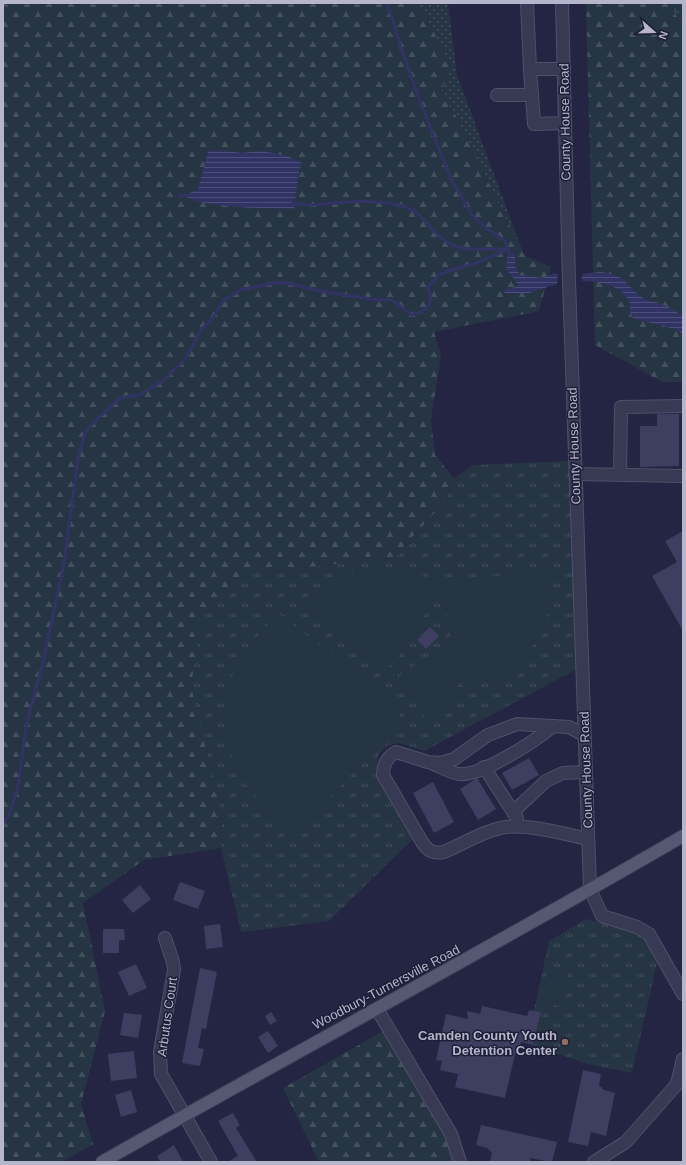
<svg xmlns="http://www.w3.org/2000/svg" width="686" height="1165" viewBox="0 0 686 1165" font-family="Arial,sans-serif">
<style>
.grass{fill:url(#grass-dots)}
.forest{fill:url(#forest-firs)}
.wetland{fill:url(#wetland-marsh)}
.park{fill:url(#park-tufts)}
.pitch{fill:#263543}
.water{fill:url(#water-rules)}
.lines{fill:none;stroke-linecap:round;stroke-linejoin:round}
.stream{stroke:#323365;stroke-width:3}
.building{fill:#3e3f60}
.minor-casing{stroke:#505169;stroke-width:14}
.major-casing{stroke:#3f3f58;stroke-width:14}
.minor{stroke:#383952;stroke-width:12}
.major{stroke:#565872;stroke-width:12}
.education-dot{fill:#8d6e63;stroke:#1d1e37;stroke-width:1.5}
.labels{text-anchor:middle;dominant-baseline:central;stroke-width:3;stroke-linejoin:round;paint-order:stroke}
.street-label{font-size:13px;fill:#b5b5cc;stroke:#1d1e37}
.poi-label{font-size:13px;font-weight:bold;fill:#b5b5cc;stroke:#1d1e37;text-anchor:end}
</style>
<defs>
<pattern id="grass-dots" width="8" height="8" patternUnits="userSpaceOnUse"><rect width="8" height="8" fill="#263543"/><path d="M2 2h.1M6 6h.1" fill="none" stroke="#43505d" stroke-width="1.8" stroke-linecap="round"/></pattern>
<pattern id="forest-firs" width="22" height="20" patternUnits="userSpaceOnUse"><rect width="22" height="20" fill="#263543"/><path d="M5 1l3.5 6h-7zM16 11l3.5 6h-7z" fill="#43505d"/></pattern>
<pattern id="wetland-marsh" width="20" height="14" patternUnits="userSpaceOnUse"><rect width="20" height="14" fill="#263543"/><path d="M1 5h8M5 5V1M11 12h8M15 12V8" fill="none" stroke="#43505d"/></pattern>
<pattern id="park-tufts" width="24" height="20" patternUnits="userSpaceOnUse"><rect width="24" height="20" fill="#263543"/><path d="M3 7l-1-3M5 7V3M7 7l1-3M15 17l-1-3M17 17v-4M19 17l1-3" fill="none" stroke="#43505d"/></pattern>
<pattern id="water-rules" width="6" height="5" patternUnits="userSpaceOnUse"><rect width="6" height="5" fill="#323365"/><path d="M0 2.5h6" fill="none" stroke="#4d4e7a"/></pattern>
</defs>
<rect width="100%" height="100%" fill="#242543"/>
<polygon class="grass" points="419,3 448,3 457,75 524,255 456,116 441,93 451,66"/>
<g class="forest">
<polygon points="3,3 419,3 451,66 441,93 456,116 524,255 551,267 539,311 434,332 441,355 431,419 435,455 454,478 446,501 393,558 255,573 223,822 221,848 144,860 83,903 105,1011 81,1104 93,1144 62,1162 3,1162"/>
<polygon points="586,3 669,3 683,27 683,382 662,382 595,345"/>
<polygon points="385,1030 461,1162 319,1162 283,1088"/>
</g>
<polygon class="wetland" points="669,3 683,3 683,27"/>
<g class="park">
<path d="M 570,461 L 577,669 L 424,751 L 399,743 L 388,745 C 385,748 379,753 378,757 C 371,775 404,822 413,839 L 329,921 L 241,932 L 221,848 L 223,822 L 191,686 L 202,615 L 255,573 L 393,558 L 446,501 L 454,478 L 473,465 Z"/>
<polygon points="586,919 644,934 658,959 632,1073 584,1063 533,1045 541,1012 534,1011 549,941"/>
</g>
<g class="pitch">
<path d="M 391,567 C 409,569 425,576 441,584 L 442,587 L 393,665 L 385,668 L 309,614 C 322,580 358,569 391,567 Z"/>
<path d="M 547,570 C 548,578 550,586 550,594 C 550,625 530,657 504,674 C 492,681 476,684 463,686 L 442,596 L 454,582 Z"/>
<path d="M 278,613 L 397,706 L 400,721 L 297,833 C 285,822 270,811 258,799 C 226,764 213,708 237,666 C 248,646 264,629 278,613 Z"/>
<path d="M 447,643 C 463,677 464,701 431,726 L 399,680 L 400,675 Z"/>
<polygon points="548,965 568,970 560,1006 540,1002"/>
</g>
<g class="water">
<path d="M 216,150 L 242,153 L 262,151 L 288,156 L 302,163 L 299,171 L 294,209 C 269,208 202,209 184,195 L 198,190 L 208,152 Z"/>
<polygon points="508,253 515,254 515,267 520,275 542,278 554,273 558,274 557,284 529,293 505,293 503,290 516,287 518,284 506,269"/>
<path d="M 600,272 C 630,276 623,284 643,298 C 648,302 656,301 661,304 C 669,307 675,312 683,315 L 683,334 L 674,329 L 633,318 C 629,312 631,308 629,302 C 623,285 598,281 582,281 L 582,274 Z"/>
</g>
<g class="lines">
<g class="stream">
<polyline points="386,3 392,17 400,45 423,109 451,179 472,215 486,228 505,241 510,256"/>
<polyline points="179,196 189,195"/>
<path d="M 293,203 C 307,207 320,204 335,203 C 356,201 378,200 399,205 C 426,211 427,230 447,242 C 465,253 486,248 507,249"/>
<polyline points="3,824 10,812 18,787 27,722 43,662 64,563 78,458 85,433 90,426 120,398 139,395 163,381 186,358 201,330 212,319 224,300 241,290 274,283 286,283 326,292 376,300 392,300 412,315 422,312 429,305 431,299 428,287 438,276 445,272 474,264 509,249"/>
</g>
</g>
<g class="building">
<polygon points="657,414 679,414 679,466 640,467 640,426 657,426"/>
<polygon points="683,531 683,631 652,576 677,562 665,541"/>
<polygon points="430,627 439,636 426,649 417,640"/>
<polygon points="529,758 539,775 512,790 502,773"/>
<polygon points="477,778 496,809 478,820 460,789"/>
<polygon points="433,782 454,822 434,833 413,793"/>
<polygon points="180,882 205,891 198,909 173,900"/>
<polygon points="140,885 151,899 133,913 122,900"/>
<polygon points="220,924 223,947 206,949 204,926"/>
<polygon points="103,929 124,929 125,940 119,940 119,953 103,953"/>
<polygon points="136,964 147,988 129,996 118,972"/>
<polygon points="200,968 217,972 206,1029 202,1028 198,1048 204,1049 200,1066 182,1063"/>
<polygon points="482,1006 527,1016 529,1010 541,1012 533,1045 521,1042 518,1054 515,1054 505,1098 455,1087 458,1074 440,1070 442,1061 436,1060 446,1014 468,1019 467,1011 480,1014"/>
<polygon points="271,1012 277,1021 270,1025 265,1016"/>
<polygon points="124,1013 142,1015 138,1038 120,1035"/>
<polygon points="268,1031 278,1046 268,1053 258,1037"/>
<polygon points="134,1051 137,1078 111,1081 108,1054"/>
<polygon points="583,1070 601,1074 599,1085 604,1090 615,1093 606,1136 591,1132 588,1146 568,1142"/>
<polygon points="131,1090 137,1112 121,1117 115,1095"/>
<polygon points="233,1113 240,1125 236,1128 257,1162 227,1162 238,1156 218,1121"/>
<polygon points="481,1125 557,1142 552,1162 529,1158 532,1162 490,1162 492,1153 487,1148 476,1145"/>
<polygon points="174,1145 183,1162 160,1162 157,1156"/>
</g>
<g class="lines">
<defs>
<g id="minor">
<polyline points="527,3 530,69 564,69"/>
<polyline points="562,3 569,281 590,889 602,916 637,927 649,934 683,994"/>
<polyline points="530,69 534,124 565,123"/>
<polyline points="497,95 532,95"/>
<polyline points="575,474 683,476"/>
<polyline points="620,475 621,407 683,406"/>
<path d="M 584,735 L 569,727 L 517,724 L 488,735 L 454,759 L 440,763 L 428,762 L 396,752 C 387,757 383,765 383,775 L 422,842 C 428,851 433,854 444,852 C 463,844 485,830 506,827 C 528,824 565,834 588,839"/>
<path d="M 433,764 C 441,767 451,773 459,774 C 480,777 537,740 553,726"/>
<polyline points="484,767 517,818"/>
<polyline points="513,812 546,781 563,773 585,772"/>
<polyline points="165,938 173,962 174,970 160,1052 161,1074 211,1162"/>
<polyline points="377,1009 451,1134 460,1162"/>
<polyline points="594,1162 626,1142 677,1084 683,1059"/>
</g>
<path id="major" d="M 102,1162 C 295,1052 491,948 683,836"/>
</defs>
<use href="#minor" class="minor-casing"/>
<use href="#major" class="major-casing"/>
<use href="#minor" class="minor"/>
<use href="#major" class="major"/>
</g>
<circle class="education-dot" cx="565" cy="1042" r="4"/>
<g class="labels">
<g class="street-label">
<text transform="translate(565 122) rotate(-91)">County House Road</text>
<text transform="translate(574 446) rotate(-92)">County House Road</text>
<text transform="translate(586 770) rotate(-92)">County House Road</text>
<text transform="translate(386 987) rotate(-28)">Woodbury-Turnersville Road</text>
<text transform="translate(167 1017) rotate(-82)">Arbutus Court</text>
</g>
<g class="poi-label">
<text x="557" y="1035">Camden County Youth<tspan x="557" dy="15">Detention Center</tspan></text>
</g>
</g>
<rect width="686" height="1165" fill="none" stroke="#b5b5cc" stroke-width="8"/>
<g transform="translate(654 32) rotate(110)" stroke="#1d1e37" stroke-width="3" paint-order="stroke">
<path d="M0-3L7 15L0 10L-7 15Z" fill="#b5b5cc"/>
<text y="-6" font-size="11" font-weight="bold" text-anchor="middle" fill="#b5b5cc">N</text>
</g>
</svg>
